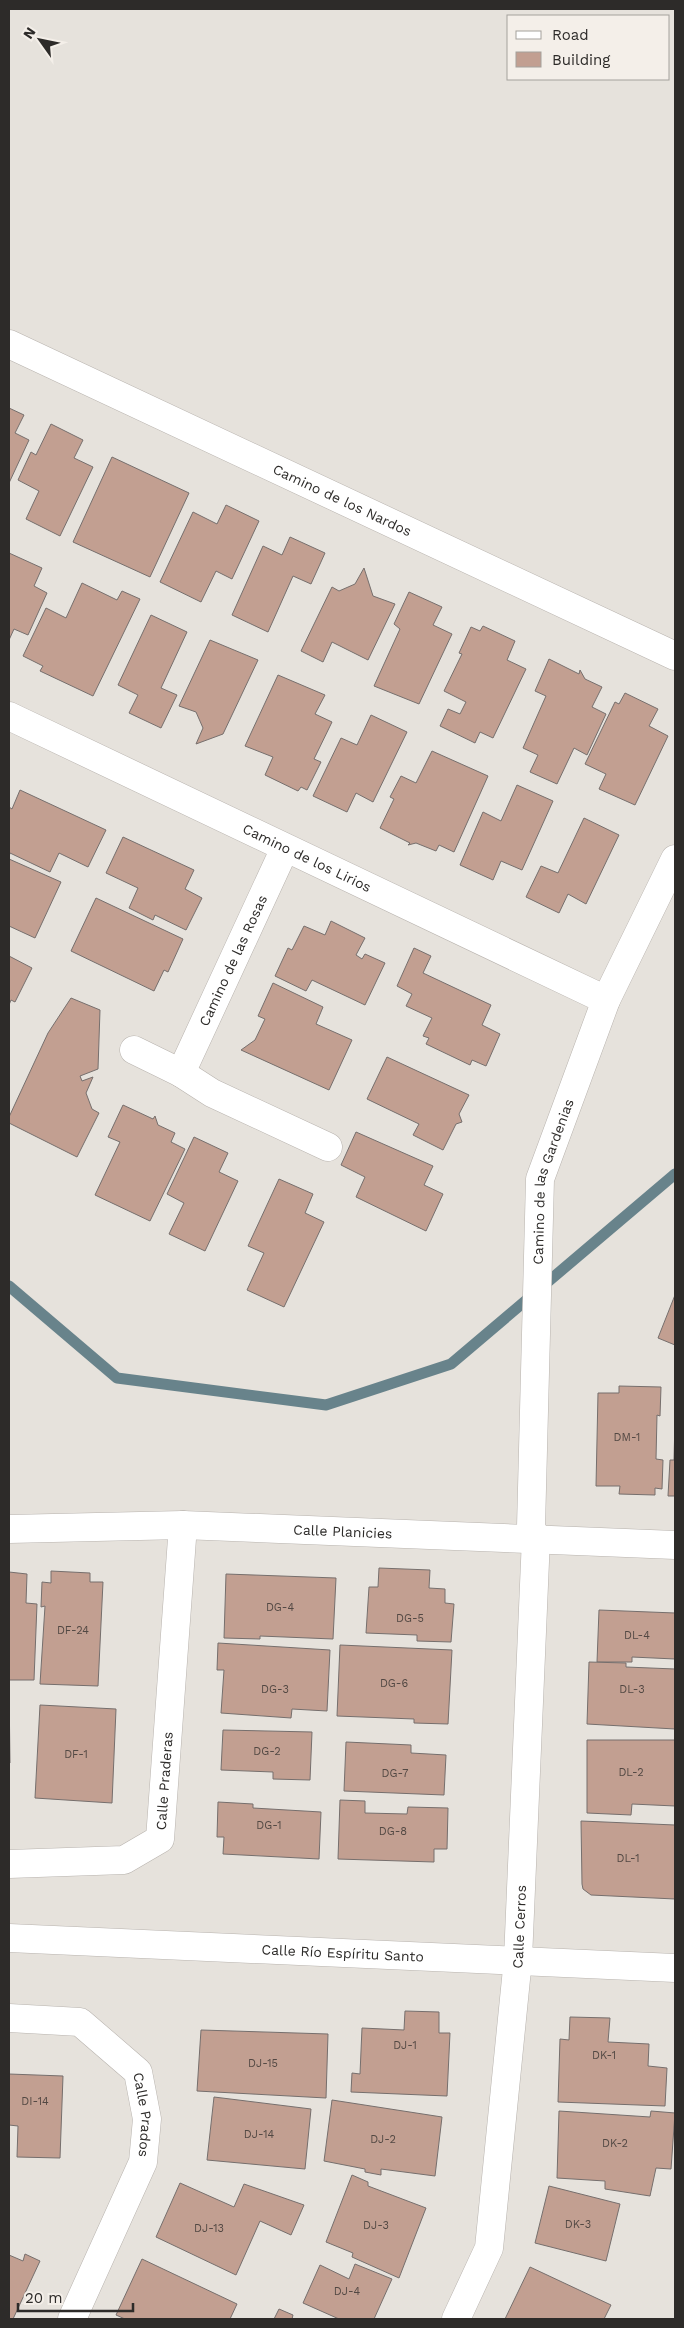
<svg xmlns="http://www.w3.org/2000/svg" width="684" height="2328" viewBox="0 0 684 2328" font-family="'Work Sans',sans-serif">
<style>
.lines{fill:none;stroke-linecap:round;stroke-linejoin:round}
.stream{stroke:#68838b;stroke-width:11}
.building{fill:#c29f91;stroke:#766f6d}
.minor-casing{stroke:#b8b3ae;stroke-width:29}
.minor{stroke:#fff;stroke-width:28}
.labels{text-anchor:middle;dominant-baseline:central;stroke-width:4.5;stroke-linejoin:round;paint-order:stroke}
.number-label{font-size:11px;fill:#524843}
.street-label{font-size:14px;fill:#2d2b29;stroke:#f4efe9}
</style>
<rect width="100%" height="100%" fill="#e6e2dc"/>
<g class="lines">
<polyline class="stream" points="9,1286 117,1378 326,1405 451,1364 675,1174"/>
</g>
<g class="building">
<polygon points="9,408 24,415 15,433 29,440 9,483"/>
<polygon points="51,424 83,440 74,458 93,467 60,536 26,519 39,491 18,480 31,452 36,455"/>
<polygon points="112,457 189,493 150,577 73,542"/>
<polygon points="226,505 259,521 232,579 216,571 201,602 160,582 193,512 217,524"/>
<polygon points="290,537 325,553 311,584 293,576 268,632 232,615 263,546 282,555"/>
<polygon points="9,553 42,568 34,586 47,593 28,635 14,629 9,640"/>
<polygon points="364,568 373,596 395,604 368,660 332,642 323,662 301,651 332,587 339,591 355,584"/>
<polygon points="82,583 117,600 122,591 140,599 93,696 40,671 43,666 23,656 46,608 66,618"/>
<polygon points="409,592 442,607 433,625 452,634 419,704 374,686 400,629 394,624"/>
<polygon points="151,615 187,632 161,688 177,695 161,728 129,713 138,695 118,685"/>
<polygon points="483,626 515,641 507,660 526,669 493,738 480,732 475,743 440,726 448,709 460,714 466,702 444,691 462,654 459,653 471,627 480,631"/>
<polygon points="210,640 258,660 223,734 196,744 203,728 196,712 179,706"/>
<polygon points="549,659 579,674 580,670 585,679 602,687 592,707 606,714 587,755 574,748 557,784 530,772 538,755 523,748 546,696 535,691"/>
<polygon points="278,675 325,695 315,714 332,722 314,759 321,762 307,790 301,787 298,791 265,775 273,757 245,746"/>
<polygon points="625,693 658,709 649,726 668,736 635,805 599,789 606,774 585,764 615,702 619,704"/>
<polygon points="371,715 407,732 373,802 356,793 347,812 313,796 341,738 357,745"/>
<polygon points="432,751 488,776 454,852 439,845 436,851 416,843 408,845 410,843 380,828 394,799 390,797 401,776 416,783"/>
<polygon points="517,785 553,801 522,870 501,861 493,880 460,865 483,812 501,821"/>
<polygon points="20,790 106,830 88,867 59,853 50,872 10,853 9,857 9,807 12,809"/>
<polygon points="584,818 619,835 586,904 568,894 559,913 526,897 541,866 558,873"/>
<polygon points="123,837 194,870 185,889 202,898 186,930 155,915 153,920 129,908 138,888 106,873"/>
<polygon points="9,859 61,882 35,938 9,926"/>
<polygon points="96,898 183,939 168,972 164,970 154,991 71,951"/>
<polygon points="331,921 365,938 356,955 362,959 365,954 385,963 365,1005 312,980 306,991 275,976 288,948 292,950 304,926 325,935"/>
<polygon points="414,948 431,956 423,973 491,1005 482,1025 500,1034 486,1066 472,1060 470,1065 426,1044 429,1038 423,1036 432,1018 406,1006 412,994 397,986"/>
<polygon points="9,956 32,968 15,1002 11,1000 9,1005"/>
<polygon points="273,983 323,1007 316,1024 352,1040 329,1090 241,1050 255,1040 265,1019 258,1016"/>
<polygon points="71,998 100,1010 98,1069 80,1076 82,1081 93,1077 86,1093 92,1109 99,1113 77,1157 9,1123 9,1117 48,1033"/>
<polygon points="387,1057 469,1095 459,1114 462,1122 456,1124 443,1150 413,1135 419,1124 367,1099"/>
<polygon points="123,1105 153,1119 155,1116 158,1125 175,1133 171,1142 185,1149 150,1221 95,1195 120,1142 108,1137"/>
<polygon points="356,1132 433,1166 424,1185 443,1194 426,1231 356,1197 365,1177 341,1165"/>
<polygon points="194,1137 228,1153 219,1172 238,1181 205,1251 169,1234 184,1203 167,1194"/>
<polygon points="279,1179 313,1194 305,1213 324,1222 284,1307 247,1290 264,1253 248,1246"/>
<polygon points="675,1295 675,1345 658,1338"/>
<polygon points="619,1386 661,1387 660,1416 657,1415 656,1459 663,1460 662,1489 655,1488 655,1495 619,1494 620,1486 596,1486 598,1393 619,1393"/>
<polygon points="675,1420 675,1496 668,1496 670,1460 674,1460"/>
<polygon points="379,1568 430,1570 429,1588 445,1589 445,1603 454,1604 451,1642 417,1641 417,1635 366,1633 369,1587 378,1587"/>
<polygon points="51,1571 90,1573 90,1582 103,1582 98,1686 40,1684 45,1606 41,1607 42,1582 51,1583"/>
<polygon points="9,1572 27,1574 26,1603 37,1604 34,1680 9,1680"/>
<polygon points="226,1574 336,1578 333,1639 260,1636 260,1639 224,1638"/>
<polygon points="599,1610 675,1613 675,1659 632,1657 632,1662 597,1662"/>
<polygon points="218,1643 330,1650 327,1711 292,1709 291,1718 221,1713 224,1670 217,1670"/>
<polygon points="340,1645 452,1650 448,1724 414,1723 414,1719 337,1716"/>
<polygon points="589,1662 626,1663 626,1667 675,1669 675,1729 587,1724"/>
<polygon points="9,1689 10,1763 9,1764"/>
<polygon points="40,1705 116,1709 112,1803 35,1798"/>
<polygon points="223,1730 312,1732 310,1780 273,1779 273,1772 221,1770"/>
<polygon points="587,1740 675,1740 675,1806 632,1804 631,1815 587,1813"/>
<polygon points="346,1742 411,1745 411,1753 446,1755 444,1795 344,1791"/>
<polygon points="340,1800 365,1801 365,1813 407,1814 408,1807 448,1808 447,1849 434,1849 434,1862 338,1859"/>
<polygon points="218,1802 253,1804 253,1808 321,1812 319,1859 223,1854 224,1837 217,1837"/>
<polygon points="581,1821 675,1825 675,1899 591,1895 583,1889 582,1884"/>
<polygon points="405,2011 439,2012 439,2033 450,2033 447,2096 351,2092 352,2073 360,2074 362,2028 404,2030"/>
<polygon points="570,2017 610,2018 608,2042 649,2044 648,2066 667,2068 665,2106 558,2102 560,2039 569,2040"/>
<polygon points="201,2030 328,2034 326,2098 197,2091"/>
<polygon points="9,2074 63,2076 60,2158 17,2157 18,2126 9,2125"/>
<polygon points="214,2097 311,2109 305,2169 207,2160"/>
<polygon points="332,2100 442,2117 435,2176 381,2169 381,2175 365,2172 365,2169 324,2161"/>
<polygon points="559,2111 650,2117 651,2111 675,2113 671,2169 656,2168 650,2196 605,2189 605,2181 557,2178"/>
<polygon points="352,2175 368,2182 368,2186 426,2208 399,2278 352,2257 353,2253 326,2242"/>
<polygon points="180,2183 234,2207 244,2184 304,2205 291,2235 260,2221 236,2275 156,2237"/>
<polygon points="549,2186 620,2204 606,2261 535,2243"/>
<polygon points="25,2254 40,2261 13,2319 9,2319 9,2255 23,2261"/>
<polygon points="142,2259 237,2304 230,2319 125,2319 116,2315"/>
<polygon points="355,2264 392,2279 374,2319 339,2319 303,2303 320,2265 349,2279"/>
<polygon points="530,2267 611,2305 604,2319 505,2319"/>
<polygon points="279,2309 293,2315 292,2319 274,2319"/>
</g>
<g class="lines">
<defs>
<g id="minor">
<path id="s1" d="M 9,344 L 675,656"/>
<path id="s2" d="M 9,716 L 606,1000"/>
<polyline points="134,1050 181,1073 212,1093 328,1147"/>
<path id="s3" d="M 181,1073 L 285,848"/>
<path id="s4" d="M 9,1529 L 183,1525 L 675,1545"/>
<path id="s5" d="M 9,1864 L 124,1860 L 160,1839 L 183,1525"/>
<path id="s6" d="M 9,1938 L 675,1968"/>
<path id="s7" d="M 9,2018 L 80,2022 L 138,2072 L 147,2119 L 143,2162 L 72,2319"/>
<path id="s8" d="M 456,2319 L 489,2248 L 518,1959 L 536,1538 L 531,1527 L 540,1179 L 606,1000 L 675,859"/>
</g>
</defs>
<use href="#minor" class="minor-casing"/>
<use href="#minor" class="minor"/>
</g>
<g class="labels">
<g class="number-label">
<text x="627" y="1437">DM-1</text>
<text x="280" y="1607">DG-4</text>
<text x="410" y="1618">DG-5</text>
<text x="73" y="1630">DF-24</text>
<text x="637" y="1635">DL-4</text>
<text x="394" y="1683">DG-6</text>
<text x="275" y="1689">DG-3</text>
<text x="632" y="1689">DL-3</text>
<text x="267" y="1751">DG-2</text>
<text x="76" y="1754">DF-1</text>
<text x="631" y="1772">DL-2</text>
<text x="395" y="1773">DG-7</text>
<text x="269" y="1825">DG-1</text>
<text x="393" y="1831">DG-8</text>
<text x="628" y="1858">DL-1</text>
<text x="405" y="2045">DJ-1</text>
<text x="604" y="2055">DK-1</text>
<text x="263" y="2063">DJ-15</text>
<text x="35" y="2101">DI-14</text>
<text x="259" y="2134">DJ-14</text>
<text x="383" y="2139">DJ-2</text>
<text x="615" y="2143">DK-2</text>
<text x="578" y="2224">DK-3</text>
<text x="376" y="2225">DJ-3</text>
<text x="209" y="2228">DJ-13</text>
<text x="347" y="2291">DJ-4</text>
</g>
<g class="street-label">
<text stroke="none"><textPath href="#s1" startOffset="368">Camino de los Nardos</textPath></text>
<text stroke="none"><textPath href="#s2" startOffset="330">Camino de los Lirios</textPath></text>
<text stroke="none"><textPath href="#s3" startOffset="124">Camino de las Rosas</textPath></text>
<text stroke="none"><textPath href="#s8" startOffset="1150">Camino de las Gardenias</textPath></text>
<text stroke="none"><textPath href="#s4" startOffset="334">Calle Planicies</textPath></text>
<text stroke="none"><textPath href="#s5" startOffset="215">Calle Praderas</textPath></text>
<text stroke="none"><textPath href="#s8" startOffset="401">Calle Cerros</textPath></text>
<text stroke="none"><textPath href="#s6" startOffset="334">Calle Río Espíritu Santo</textPath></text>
<text stroke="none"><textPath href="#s7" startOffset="191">Calle Prados</textPath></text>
</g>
</g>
<rect width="684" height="2328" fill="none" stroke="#2d2b29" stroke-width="20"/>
<rect x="507" y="15" width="162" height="65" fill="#f4efe9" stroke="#a4a19c"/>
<rect x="516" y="31" width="25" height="8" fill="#ffffff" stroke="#a4a19c"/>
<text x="552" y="40" font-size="15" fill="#2d2b29">Road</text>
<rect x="516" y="52" width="25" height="15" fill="#c29f91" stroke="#a4a19c"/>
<text x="552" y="65" font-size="15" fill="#2d2b29">Building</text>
<g transform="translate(40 40) rotate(303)" stroke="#f4efe9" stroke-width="4" paint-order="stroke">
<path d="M0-4L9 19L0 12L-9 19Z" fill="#2d2b29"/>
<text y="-8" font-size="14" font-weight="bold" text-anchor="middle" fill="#2d2b29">N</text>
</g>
<path d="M18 2303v8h115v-8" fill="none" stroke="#2d2b29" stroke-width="2.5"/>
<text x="25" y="2303" font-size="15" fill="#2d2b29" stroke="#f4efe9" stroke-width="4" paint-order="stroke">20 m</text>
</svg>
